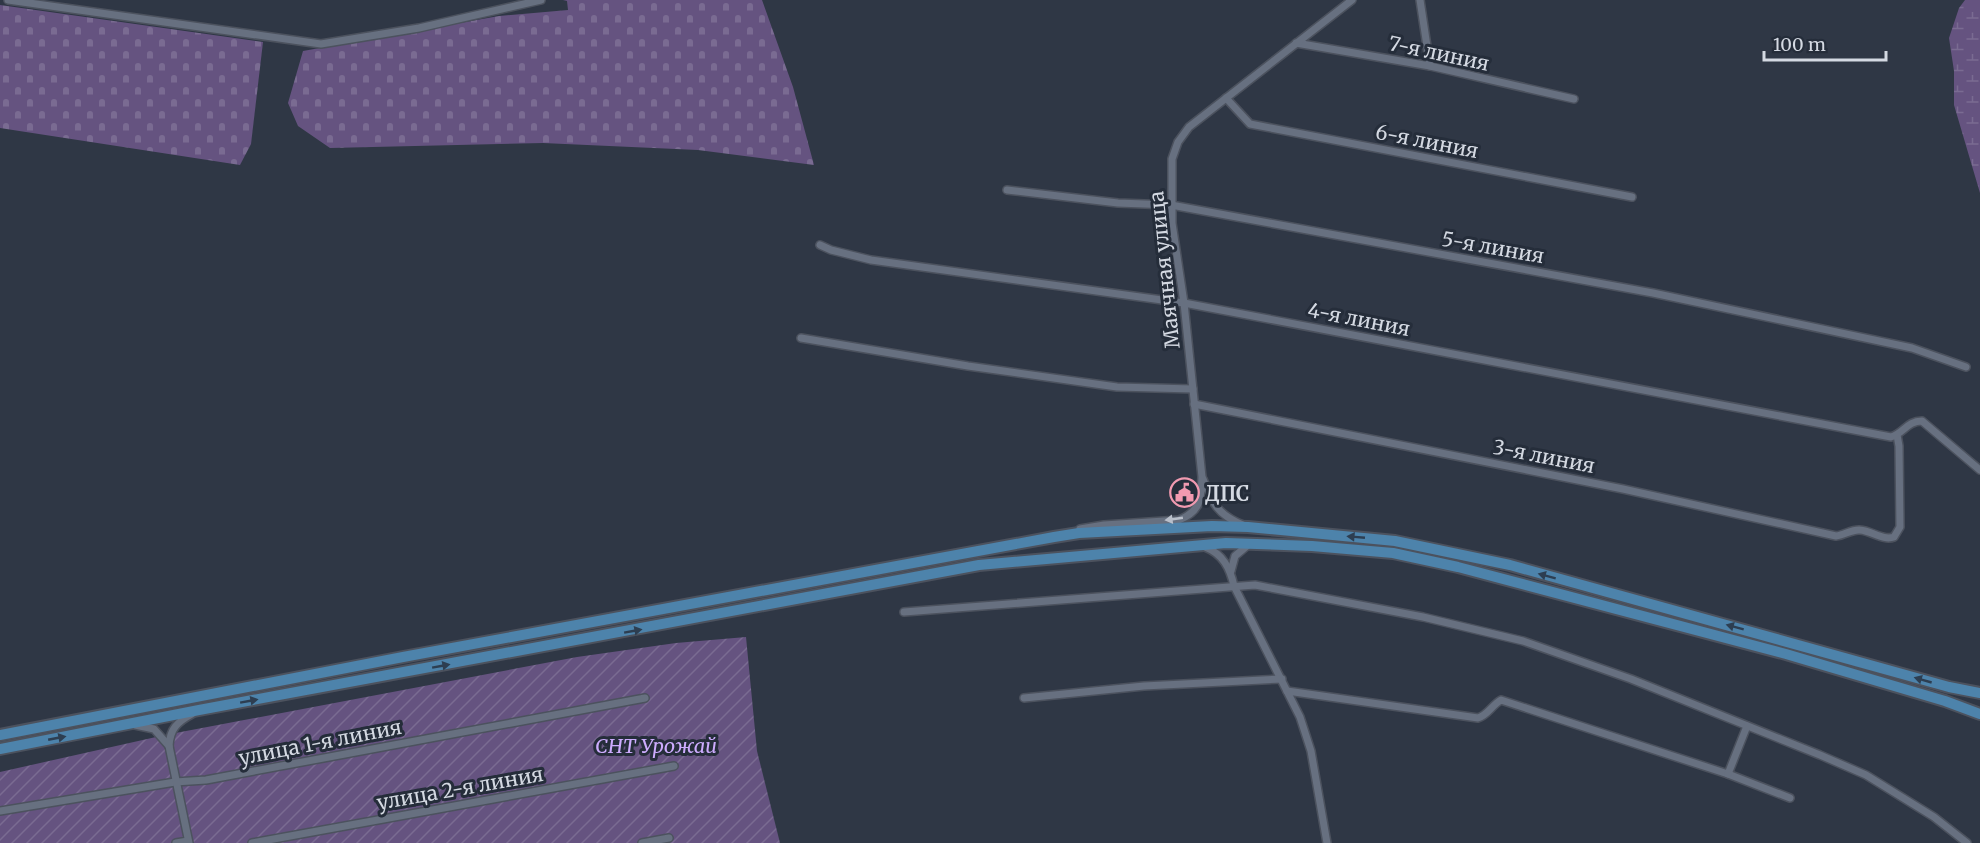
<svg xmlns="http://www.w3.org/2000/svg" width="1980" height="843" viewBox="0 0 1980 843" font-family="Merriweather,serif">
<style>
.wetland{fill:url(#wetland-marsh)}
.cemetery{fill:url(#cemetery-stones)}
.garden{fill:url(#garden-furrows)}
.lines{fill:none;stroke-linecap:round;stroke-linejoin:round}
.street-casing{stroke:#4c525e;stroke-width:10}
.primary-casing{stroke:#4c525e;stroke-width:14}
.street{stroke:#677080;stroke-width:7}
.primary{stroke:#4d83ab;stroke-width:10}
.oneway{fill:#b9bfca}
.oneway2{fill:#2d3e51}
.labels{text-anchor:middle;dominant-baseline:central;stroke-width:6;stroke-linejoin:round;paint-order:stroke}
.street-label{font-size:20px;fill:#d4d9e2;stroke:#252d3a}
.poi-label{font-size:20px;font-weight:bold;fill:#d4d9e2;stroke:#252d3a;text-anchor:start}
.park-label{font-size:20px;font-style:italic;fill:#cdacfe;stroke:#252d3a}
</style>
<defs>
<pattern id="wetland-marsh" width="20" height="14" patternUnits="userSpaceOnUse" patternTransform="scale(1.5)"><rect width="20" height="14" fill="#655380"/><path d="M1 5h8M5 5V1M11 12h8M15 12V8" fill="none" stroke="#7a6b92"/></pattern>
<pattern id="cemetery-stones" width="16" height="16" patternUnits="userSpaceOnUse" patternTransform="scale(1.5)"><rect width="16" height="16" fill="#655380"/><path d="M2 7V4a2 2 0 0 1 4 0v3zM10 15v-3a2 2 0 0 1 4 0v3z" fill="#7a6b92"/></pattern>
<pattern id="garden-furrows" width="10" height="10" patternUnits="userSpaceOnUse" patternTransform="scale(1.5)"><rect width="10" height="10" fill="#655380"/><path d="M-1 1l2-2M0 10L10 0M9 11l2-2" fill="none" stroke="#7a6b92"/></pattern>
</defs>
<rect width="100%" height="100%" fill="#2f3745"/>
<polygon class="wetland" points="1965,0 1980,0 1980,193 1954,105 1954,71 1949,38 1959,8"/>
<g class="cemetery">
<polygon points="563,0 762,0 793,87 814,165 698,150 543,143 330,148 298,126 288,103 303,51 499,16 568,10 567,1"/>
<polygon points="0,5 263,42 251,144 240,165 0,128"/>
</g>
<polygon class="garden" points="746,637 757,751 780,843 0,843 0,772 165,735 577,657 676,643"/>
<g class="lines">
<defs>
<g id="street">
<polyline points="8,0 321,44 419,28 541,0"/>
<polyline points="1420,0 1430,66"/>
<polyline points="1296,43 1430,66 1574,99"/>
<polyline points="1226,98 1250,124 1632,197"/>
<polyline points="1007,190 1118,203 1171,205 1653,293 1912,348 1966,367"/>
<path d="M 820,245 L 831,250 L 871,260 L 1184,303 L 1891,437 C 1904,433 1907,421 1922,421 L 1980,470"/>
<polyline points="801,338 968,366 1117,387 1193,389"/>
<path d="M 1194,404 L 1623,489 L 1836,536 C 1845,535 1852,529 1860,530 C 1872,531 1883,541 1894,537 L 1900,527 L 1899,446 L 1897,435"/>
<path d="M 1203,479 C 1212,503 1218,515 1243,525"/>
<path d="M 1080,529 L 1104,525 L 1179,520 C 1201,511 1201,499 1202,477 L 1184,303 L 1172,223 L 1172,159 L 1178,142 L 1189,127 L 1352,0"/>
<path d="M 1205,547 C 1223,554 1230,568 1234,586 L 1300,717 L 1311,751 L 1327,843"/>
<polyline points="1231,571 1235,556 1248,545"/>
<polyline points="904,612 1255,585 1423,617 1523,641 1631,679 1820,755 1866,775 1934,817 1967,843"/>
<path d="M 1287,691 L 1478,718 C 1488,715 1492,705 1501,700 L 1728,774 L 1790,798"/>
<polyline points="1024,698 1144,686 1282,679"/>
<polyline points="135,725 154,729 169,746"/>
<polyline points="1728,774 1747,726"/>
<polyline points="0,811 175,782 206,780 645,698"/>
<polyline points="176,843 188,841"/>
<path d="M 189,843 L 169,746 C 170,729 177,722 192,714"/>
<polyline points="252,843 674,766"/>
<polyline points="642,843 669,838"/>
</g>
<g id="primary">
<polyline points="0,735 403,657 1054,537 1079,533 1212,526 1248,527 1395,541 1510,565 1949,687 1980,693"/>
<polyline points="0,749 199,710 979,565 1226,543 1312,546 1393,553 1458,567 1786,654 1945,701 1980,714"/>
</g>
</defs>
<use href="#street" class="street-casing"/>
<use href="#primary" class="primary-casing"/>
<use href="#street" class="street"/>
<use href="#primary" class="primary"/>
</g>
<defs><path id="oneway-solid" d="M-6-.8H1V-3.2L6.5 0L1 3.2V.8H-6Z" transform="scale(1.5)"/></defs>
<use class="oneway" href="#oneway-solid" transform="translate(1174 519) rotate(172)"/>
<g class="oneway2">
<use href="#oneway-solid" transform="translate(1356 537) rotate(-175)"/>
<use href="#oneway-solid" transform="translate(1547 576) rotate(-165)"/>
<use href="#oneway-solid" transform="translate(1735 627) rotate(-165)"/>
<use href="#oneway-solid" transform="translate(633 631) rotate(-10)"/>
<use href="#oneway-solid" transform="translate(441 666) rotate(-10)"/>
<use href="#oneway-solid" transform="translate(1923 680) rotate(-164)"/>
<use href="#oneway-solid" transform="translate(249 701) rotate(-10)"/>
<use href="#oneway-solid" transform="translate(57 738) rotate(-11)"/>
</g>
<defs>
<symbol id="civic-ring" viewBox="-11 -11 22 22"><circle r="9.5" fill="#252d3a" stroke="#f19ab0" stroke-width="1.5"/><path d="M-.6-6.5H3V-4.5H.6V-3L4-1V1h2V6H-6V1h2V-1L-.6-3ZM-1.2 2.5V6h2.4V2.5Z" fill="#f19ab0"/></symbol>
</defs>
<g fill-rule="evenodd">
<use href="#civic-ring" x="1168" y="476" width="33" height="33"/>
</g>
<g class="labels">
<g class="street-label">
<text transform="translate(1439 53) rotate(12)">7-я линия</text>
<text transform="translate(1427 141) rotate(11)">6-я линия</text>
<text transform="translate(1493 247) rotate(10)">5-я линия</text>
<text transform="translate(1164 270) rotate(-96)">Маячная улица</text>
<text transform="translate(1359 319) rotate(11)">4-я линия</text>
<text transform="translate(1544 456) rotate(11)">3-я линия</text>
<text transform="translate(320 742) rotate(-11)">улица 1-я линия</text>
<text transform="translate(460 788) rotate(-10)">улица 2-я линия</text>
</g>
<g class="poi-label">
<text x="1205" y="493">ДПС</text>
</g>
<g class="park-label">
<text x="656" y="745">СНТ Урожай</text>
</g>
</g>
<path d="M1764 51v9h122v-9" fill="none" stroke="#d4d9e2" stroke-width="3"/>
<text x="1773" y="51" font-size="18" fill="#d4d9e2" stroke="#252d3a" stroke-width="4.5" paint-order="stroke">100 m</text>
</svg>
